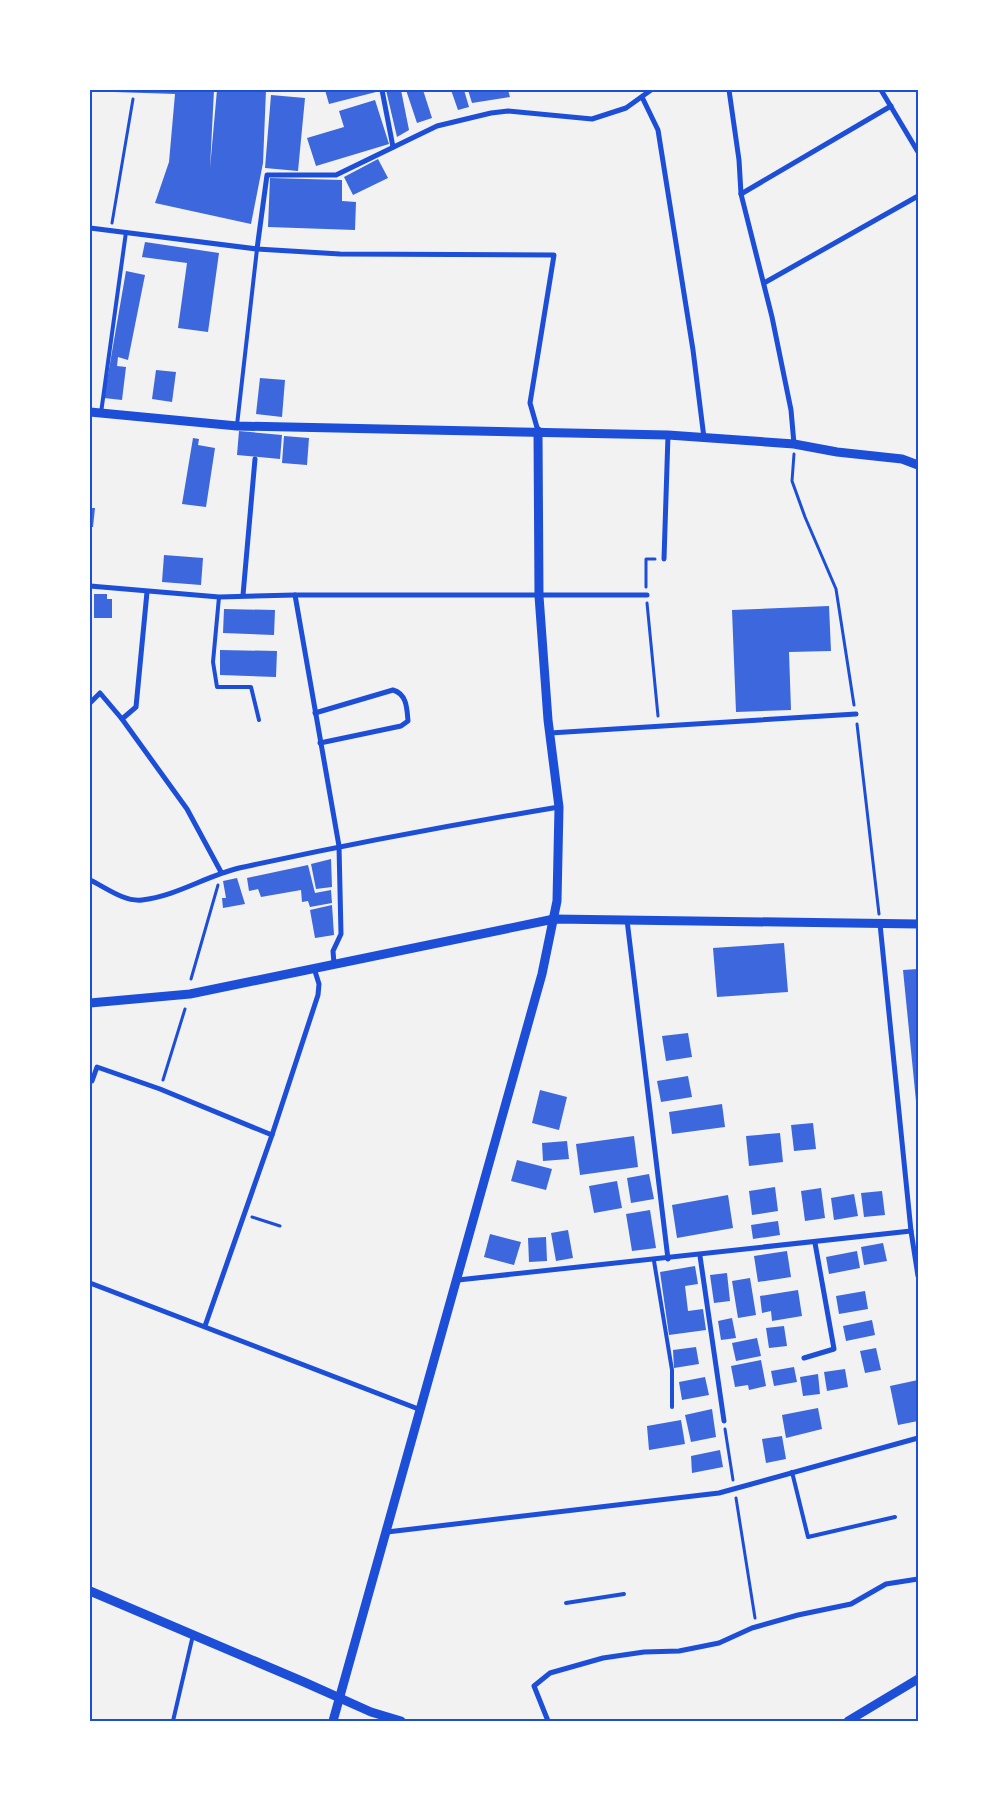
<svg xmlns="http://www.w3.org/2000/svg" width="1008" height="1811" viewBox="0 0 1008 1811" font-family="'Roboto Condensed',sans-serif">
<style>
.building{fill:#3d67dc}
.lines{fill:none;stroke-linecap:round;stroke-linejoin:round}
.path{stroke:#1d4ed8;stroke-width:3}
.service{stroke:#1d4ed8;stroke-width:4}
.minor{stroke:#1d4ed8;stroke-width:5}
.tertiary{stroke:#1d4ed8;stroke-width:9}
.neatline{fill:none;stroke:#1d4ed8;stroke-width:2}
</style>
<rect width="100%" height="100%" fill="#f2f2f2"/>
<g class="building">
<polygon points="114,90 214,90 210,168 217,90 266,90 263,163 251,224 155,203 169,162 175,94 114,92"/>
<polygon points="325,90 376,90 376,92 329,104"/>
<polygon points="386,90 401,90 409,130 397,137"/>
<polygon points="406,90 423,90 432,118 417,123"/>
<polygon points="451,90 464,90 469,107 458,110"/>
<polygon points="468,90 508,90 510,97 472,103"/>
<polygon points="271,95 305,98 298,171 265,168"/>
<polygon points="375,100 389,144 316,166 307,138 344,127 339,111"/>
<polygon points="378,159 388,178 353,195 344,177"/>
<polygon points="270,178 342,180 342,201 356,202 355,230 268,227"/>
<polygon points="145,242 219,253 208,332 178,328 187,263 142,257"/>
<polygon points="126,271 145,275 128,360 118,357 117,366 126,367 122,400 104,398"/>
<polygon points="156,370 176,372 172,402 152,399"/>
<polygon points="260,378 285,380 282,417 256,414"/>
<polygon points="239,431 282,435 280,459 237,455"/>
<polygon points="284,436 309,438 307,465 282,463"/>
<polygon points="193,438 199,439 198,445 215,448 206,507 182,504"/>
<polygon points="90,508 95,508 93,527 90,527"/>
<polygon points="164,555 203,558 201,585 162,582"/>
<polygon points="94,594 107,594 107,599 112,599 112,618 94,618"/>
<polygon points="829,606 831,651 789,652 791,710 736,712 732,610"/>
<polygon points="224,609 275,610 274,635 223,633"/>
<polygon points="220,650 277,651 276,677 220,675"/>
<polygon points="331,859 332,887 316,889 311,864"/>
<polygon points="308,865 315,893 331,890 332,903 310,907 308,901 302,902 301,890 261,897 258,889 249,891 247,878"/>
<polygon points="237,878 245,904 223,908 222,898 226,898 223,881"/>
<polygon points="332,905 334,935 315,938 310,910"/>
<polygon points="784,943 788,992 717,997 713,948"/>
<polygon points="918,969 918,1111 917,1111 903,970"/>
<polygon points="688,1033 692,1057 666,1061 662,1036"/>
<polygon points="688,1076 692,1097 661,1102 657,1081"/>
<polygon points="540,1090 567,1097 559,1130 532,1123"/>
<polygon points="722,1104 725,1127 672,1134 669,1112"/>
<polygon points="813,1123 816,1149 794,1151 791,1125"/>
<polygon points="780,1133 783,1162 749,1166 746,1136"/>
<polygon points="634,1136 638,1167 580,1175 576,1144"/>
<polygon points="567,1141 569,1159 543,1161 542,1143"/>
<polygon points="517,1160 552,1169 546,1190 511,1181"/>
<polygon points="649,1174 654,1199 631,1203 627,1178"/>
<polygon points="617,1181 622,1208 594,1213 589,1186"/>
<polygon points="775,1187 778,1211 752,1215 749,1191"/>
<polygon points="821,1188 825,1218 805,1221 801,1191"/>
<polygon points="882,1191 885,1215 864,1217 861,1193"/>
<polygon points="854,1194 858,1216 834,1220 831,1198"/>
<polygon points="728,1195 733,1228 677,1238 672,1205"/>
<polygon points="650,1210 656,1248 632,1251 626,1214"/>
<polygon points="778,1221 780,1235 753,1239 751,1225"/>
<polygon points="568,1230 573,1258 556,1261 551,1233"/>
<polygon points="490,1234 521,1242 514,1265 484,1257"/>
<polygon points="546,1237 547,1261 529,1262 528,1238"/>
<polygon points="883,1243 887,1261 864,1265 861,1247"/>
<polygon points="787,1251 791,1277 758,1282 754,1256"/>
<polygon points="857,1251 860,1268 829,1274 826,1257"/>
<polygon points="695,1266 698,1284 685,1286 688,1311 703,1309 706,1330 669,1335 660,1272"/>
<polygon points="727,1273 730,1301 714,1303 710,1275"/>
<polygon points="750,1278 756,1315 738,1318 732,1281"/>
<polygon points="798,1290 802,1316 772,1321 771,1311 762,1313 760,1296"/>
<polygon points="865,1291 868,1309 839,1314 836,1296"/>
<polygon points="732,1318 736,1338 721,1340 718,1321"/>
<polygon points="872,1320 875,1335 846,1341 843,1326"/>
<polygon points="784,1326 787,1346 769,1348 766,1328"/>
<polygon points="757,1338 761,1356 736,1361 732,1343"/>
<polygon points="696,1347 699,1364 674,1368 673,1350"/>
<polygon points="876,1348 881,1370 865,1373 860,1351"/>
<polygon points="761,1360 766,1386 749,1390 748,1385 735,1387 731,1366"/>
<polygon points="794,1367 797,1382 774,1386 771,1371"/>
<polygon points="845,1369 848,1387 827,1391 824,1372"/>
<polygon points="818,1374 820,1394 803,1396 800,1377"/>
<polygon points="705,1377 709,1395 682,1400 679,1382"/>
<polygon points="918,1380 918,1421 898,1425 890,1386"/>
<polygon points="818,1408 822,1429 786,1438 782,1415"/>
<polygon points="712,1409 716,1437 691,1442 685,1415"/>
<polygon points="681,1420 685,1444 649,1450 647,1426"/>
<polygon points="782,1436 786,1459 766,1463 762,1439"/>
<polygon points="720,1450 723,1467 692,1473 691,1456"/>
</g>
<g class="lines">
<g class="path">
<polyline points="112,223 133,99"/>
<polyline points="794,454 792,481 805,517 836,589 854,705"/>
<polyline points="646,587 646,559 655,559"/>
<polyline points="647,603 658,716"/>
<polyline points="857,724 879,914"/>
<polyline points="191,979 218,885"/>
<polyline points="163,1080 185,1009"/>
<polyline points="252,1217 280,1226"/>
<polyline points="725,1429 733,1480"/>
<polyline points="736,1498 755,1618"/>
</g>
<g class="service">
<polyline points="101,413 126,232"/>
<polyline points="237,425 257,249"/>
<polyline points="219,597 213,662 217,687 251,687 259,720"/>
<polyline points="654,1261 672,1370 672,1407"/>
<polyline points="792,1472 808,1537 895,1517"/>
<polyline points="566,1603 624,1594"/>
<polyline points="173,1721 193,1635"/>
</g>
<g class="minor">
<polyline points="382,90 393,147"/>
<polyline points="729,90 739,160 741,194 772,317 791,410 794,444"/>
<polyline points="881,90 918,152"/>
<polyline points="642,97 658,130 693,350 704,438"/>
<polyline points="741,194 891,106"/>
<polyline points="90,228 257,249 340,254 554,255 530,403 538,431"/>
<polyline points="257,249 267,175 336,175 437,126 491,113 508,111 592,119 626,108 651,90"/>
<polyline points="764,283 918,196"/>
<polyline points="664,559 668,435"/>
<polyline points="90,586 219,597 295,595 647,595"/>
<polyline points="147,592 136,707 122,719 187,809 221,872"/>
<polyline points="243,595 255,459"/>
<polyline points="295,595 339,846 341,934 333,951 334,964"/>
<polyline points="90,703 100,693 122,719"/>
<path d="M 315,713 L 393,690 C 407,694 407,709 408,721 L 401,726 L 320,743"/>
<polyline points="550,733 856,714"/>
<path d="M 90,880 C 105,887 124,902 142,900 C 176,896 206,876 239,868 C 345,845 451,825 559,807"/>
<polyline points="627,920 668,1259"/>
<polyline points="880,924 911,1231 918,1276"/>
<polyline points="92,1081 97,1067 160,1089 272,1135"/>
<polyline points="700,1256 724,1421"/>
<polyline points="458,1280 911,1231"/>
<polyline points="90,1283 421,1410"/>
<polyline points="205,1326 272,1135 318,995 319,984 314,968"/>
<polyline points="804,1358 834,1349 815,1243"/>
<polyline points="387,1532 719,1493 918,1438"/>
<polyline points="548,1721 534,1686 550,1673 603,1658 644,1652 679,1651 719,1643 752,1628 798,1615 851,1604 886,1584 918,1579"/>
</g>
<g class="tertiary">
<polyline points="90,412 237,426 668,435 794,444 837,452 902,459 918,465"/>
<polyline points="90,1003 190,994 554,919 918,924"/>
<polyline points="90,1591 304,1682 371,1712 401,1721"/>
<polyline points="333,1721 542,974 557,901 559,807 548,720 539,596 538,431"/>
<polyline points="848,1721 918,1679"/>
</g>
</g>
<rect width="1008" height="1811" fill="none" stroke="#ffffff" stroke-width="182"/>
<rect x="91" y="91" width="826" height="1629" class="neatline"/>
</svg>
